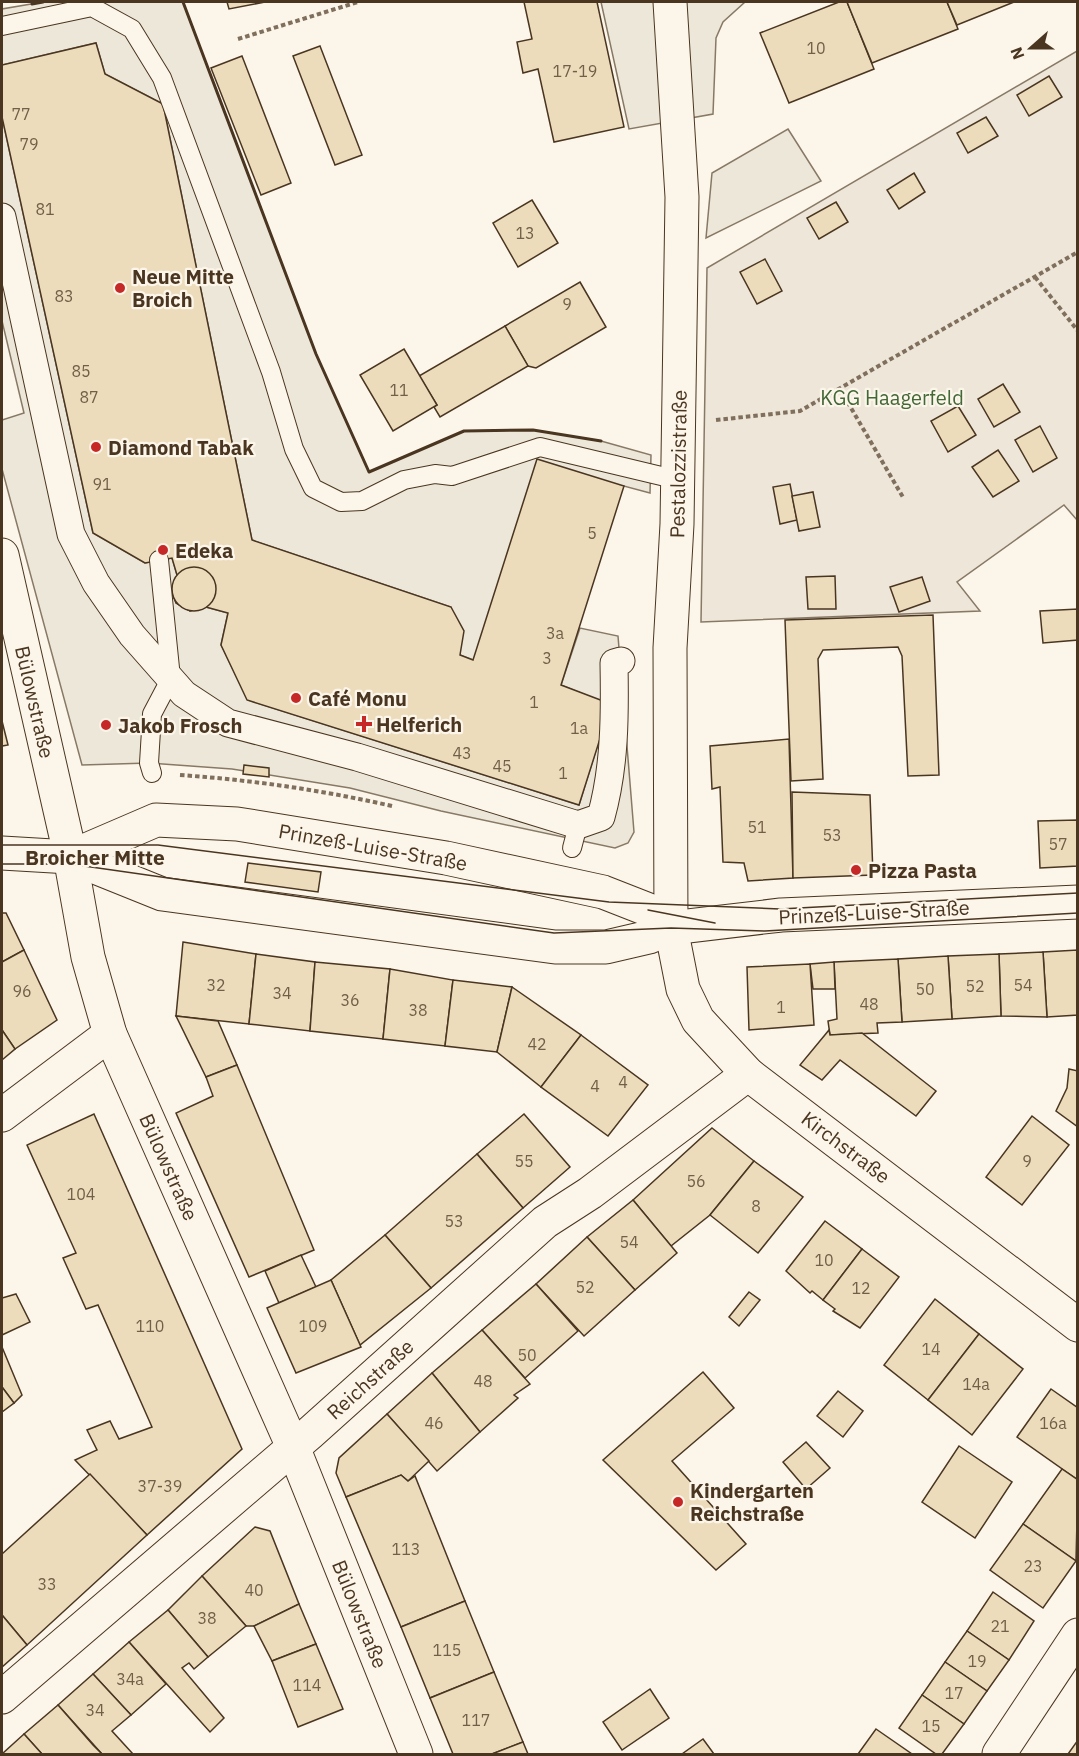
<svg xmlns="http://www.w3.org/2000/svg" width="1079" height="1756" viewBox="0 0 1079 1756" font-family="'IBM Plex Sans',sans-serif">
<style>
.green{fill:#ede6d9;stroke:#887966;stroke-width:1.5}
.parking{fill:#ede7d9;stroke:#887966;stroke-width:1.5}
.building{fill:#ecdcbc;stroke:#4a3520;stroke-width:1.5}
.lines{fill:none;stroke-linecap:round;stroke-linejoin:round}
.service-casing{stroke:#4a3520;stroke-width:20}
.pedestrian-casing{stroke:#4a3520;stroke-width:29}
.minor-casing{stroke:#4a3520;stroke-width:35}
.tertiary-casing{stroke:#4a3520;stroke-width:35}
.secondary-casing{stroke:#4a3520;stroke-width:35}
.path{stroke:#7f6f5c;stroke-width:4;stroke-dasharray:4.5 3;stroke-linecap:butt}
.service{stroke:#fbf6e9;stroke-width:18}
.pedestrian{stroke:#fbf6e9;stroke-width:27}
.minor{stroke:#fbf6e9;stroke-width:33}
.tertiary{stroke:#fbf6e9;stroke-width:33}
.secondary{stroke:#fbf6e9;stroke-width:33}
.tram{stroke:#4a3520;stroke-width:1.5}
.wall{stroke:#4a3520;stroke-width:3}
.poi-dot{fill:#c62828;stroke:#fbf6e9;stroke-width:2}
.labels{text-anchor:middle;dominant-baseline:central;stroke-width:4.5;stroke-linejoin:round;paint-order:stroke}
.number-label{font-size:16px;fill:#725f47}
.poi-label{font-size:20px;font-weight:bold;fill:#4a3520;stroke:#fbf6e9;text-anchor:start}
.park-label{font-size:20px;fill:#436837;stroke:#fbf6e9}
.street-label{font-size:20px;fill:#4a3520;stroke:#fbf6e9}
.neighbourhood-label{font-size:21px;font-weight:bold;fill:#4a3520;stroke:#fbf6e9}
</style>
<rect width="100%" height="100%" fill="#fbf6e9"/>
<polygon class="green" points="1077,51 1077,520 1064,505 957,582 980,611 701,622 707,268"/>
<g class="parking">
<polygon points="43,2 183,2 316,354 369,472 464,431 533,430 601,441 651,455 650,493 624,486 473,660 460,655 451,607 252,540 163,104 105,74 96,43 2,65 2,9"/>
<polygon points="601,2 745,2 723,22 716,38 713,114 629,129"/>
<polygon points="2,117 93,533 145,563 172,558 177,575 172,592 176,603 190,611 206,607 228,613 221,645 248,700 579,805 610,705 561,685 580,628 618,636 634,832 628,843 615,848 441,811 350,788 232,769 149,763 82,765 2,469 2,420 24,413 2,321"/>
<polygon points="788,129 821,181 706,238 712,173"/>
</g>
<g class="building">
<polygon points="227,2 265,2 229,9"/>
<polygon points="524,2 597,2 624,127 554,142 538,69 523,73 517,42 532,39"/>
<polygon points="839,2 847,2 874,69 789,103 760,33"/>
<polygon points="847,2 947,2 958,29 872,63"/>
<polygon points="947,2 1014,2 957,25"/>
<polygon points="96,43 105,74 163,104 252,540 451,607 464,631 460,655 473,660 537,459 624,486 561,685 611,704 579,805 247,700 221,645 228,613 206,607 190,611 176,603 172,592 177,575 172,558 145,563 93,533 2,117 2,65"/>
<polygon points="320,46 362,155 335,165 293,56"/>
<polygon points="242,56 291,183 261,195 211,68"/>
<polygon points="1049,76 1062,97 1029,116 1017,95"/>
<polygon points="986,117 998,136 968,153 957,133"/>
<polygon points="914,173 925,192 899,209 887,190"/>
<polygon points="532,200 558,243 518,267 493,223"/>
<polygon points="836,202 848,222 819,239 807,218"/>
<polygon points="765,259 782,291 757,304 740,272"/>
<polygon points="580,282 606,327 536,368 528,366 505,326"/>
<polygon points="505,326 528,366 440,417 434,407 437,405 419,376"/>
<polygon points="404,349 437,405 393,431 360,375"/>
<polygon points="1003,384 1020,412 994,427 978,399"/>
<polygon points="958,406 976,435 948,452 931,421"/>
<polygon points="1040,426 1057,458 1033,472 1015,440"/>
<polygon points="998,450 1019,481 993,497 972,467"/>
<polygon points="790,484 797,520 780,524 773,487"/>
<polygon points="813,492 820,527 799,531 792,496"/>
<circle cx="194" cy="589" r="22"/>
<polygon points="835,576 836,609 808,609 806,577"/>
<polygon points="922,577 930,601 899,612 890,587"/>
<polygon points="1078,609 1078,640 1043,643 1040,611"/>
<polygon points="933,615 939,775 908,776 902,656 898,647 823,650 818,659 823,779 791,781 785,620"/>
<polygon points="2,721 8,745 2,746"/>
<polygon points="789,739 793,878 748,881 744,863 723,862 720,787 712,789 710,746"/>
<polygon points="244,765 269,768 269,777 243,774"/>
<polygon points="792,792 870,795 873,875 793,878"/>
<polygon points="1078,820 1078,866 1040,868 1038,821"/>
<polygon points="248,863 321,872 318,892 245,882"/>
<polygon points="2,913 6,913 24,950 2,962"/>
<polygon points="183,942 256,954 249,1024 176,1016"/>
<polygon points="24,950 57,1020 15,1049 2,1030 2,962"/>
<polygon points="1078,950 1078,1015 1047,1017 1043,952"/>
<polygon points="1043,952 1047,1017 1001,1016 999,954"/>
<polygon points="256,954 315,962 310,1031 249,1024"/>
<polygon points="999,954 1001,1016 952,1019 948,956"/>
<polygon points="948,956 952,1019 902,1022 898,959"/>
<polygon points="898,959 902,1022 877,1023 878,1033 830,1035 828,1021 837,1019 834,962"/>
<polygon points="315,962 390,969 383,1039 310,1031"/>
<polygon points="834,962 835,989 813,989 810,964"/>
<polygon points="810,964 814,1025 749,1030 747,967"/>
<polygon points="390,969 453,980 445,1046 383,1039"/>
<polygon points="453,980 512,987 497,1052 445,1046"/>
<polygon points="512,987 581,1035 541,1087 497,1052"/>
<polygon points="176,1016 218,1021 237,1065 206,1077"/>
<polygon points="2,1030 15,1049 2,1060"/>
<polygon points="829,1030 830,1035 862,1033 936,1091 916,1116 840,1060 822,1080 800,1065"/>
<polygon points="581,1035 648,1085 608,1136 541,1087"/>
<polygon points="237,1065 314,1250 249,1277 176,1113 213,1096 206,1077"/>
<polygon points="1069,1069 1078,1071 1078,1127 1056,1111 1067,1088"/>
<polygon points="94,1114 242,1449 147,1535 75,1460 97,1450 87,1430 110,1421 119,1439 152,1427 98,1305 86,1309 63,1258 76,1253 27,1145"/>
<polygon points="524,1114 570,1167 523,1208 477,1154"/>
<polygon points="1032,1116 1069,1145 1022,1205 986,1177"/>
<polygon points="712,1128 754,1161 710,1215 671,1246 633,1200"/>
<polygon points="477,1154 523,1208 431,1288 385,1235"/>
<polygon points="754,1161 803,1197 758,1253 710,1215"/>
<polygon points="633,1200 677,1253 635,1290 587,1237"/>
<polygon points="825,1221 862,1249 823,1300 812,1291 810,1293 786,1271"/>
<polygon points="385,1235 431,1288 360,1345 331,1280"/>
<polygon points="587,1237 635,1290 584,1336 536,1284"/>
<polygon points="862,1249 899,1277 860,1328 833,1311 835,1309 823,1300"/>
<polygon points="301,1255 316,1287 279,1303 265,1271"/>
<polygon points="331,1280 361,1347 296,1373 267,1308"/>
<polygon points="536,1284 578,1331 525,1378 482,1330"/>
<polygon points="749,1292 760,1300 739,1326 729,1317"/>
<polygon points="16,1294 30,1322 2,1335 2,1298"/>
<polygon points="935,1299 979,1334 928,1400 884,1365"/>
<polygon points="482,1330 530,1384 514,1395 518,1398 480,1432 432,1373"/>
<polygon points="979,1334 1023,1369 972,1435 928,1400"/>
<polygon points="2,1347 22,1395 14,1403 2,1387"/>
<polygon points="703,1372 734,1408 672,1461 746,1544 716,1570 603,1460"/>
<polygon points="432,1373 480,1432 437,1471 387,1414"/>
<polygon points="2,1387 14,1403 2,1412"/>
<polygon points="1051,1389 1078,1408 1078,1480 1017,1437"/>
<polygon points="838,1391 863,1411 843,1437 817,1416"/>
<polygon points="387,1414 429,1461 408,1481 401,1475 346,1497 336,1473 339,1458"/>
<polygon points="806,1442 830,1468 806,1489 783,1462"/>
<polygon points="959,1446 1012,1482 975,1538 922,1502"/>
<polygon points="1062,1469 1078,1480 1076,1561 1023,1524"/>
<polygon points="90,1474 147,1535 27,1645 2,1615 2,1554"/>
<polygon points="401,1475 408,1481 415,1476 465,1601 401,1627 346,1497"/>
<polygon points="1023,1524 1076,1561 1043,1608 990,1570"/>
<polygon points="255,1527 270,1531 299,1604 254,1626 246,1626 202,1576"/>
<polygon points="202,1576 246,1626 208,1657 168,1610"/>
<polygon points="993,1592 1034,1621 1009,1660 967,1631"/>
<polygon points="465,1601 494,1672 430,1698 401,1627"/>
<polygon points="299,1604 316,1644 272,1661 254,1626"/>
<polygon points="168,1610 208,1657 194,1669 189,1663 182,1668 224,1718 210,1732 129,1642"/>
<polygon points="2,1615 27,1645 2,1667"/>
<polygon points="967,1631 1009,1660 987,1691 945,1662"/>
<polygon points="129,1642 166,1684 131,1715 93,1674"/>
<polygon points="316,1644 343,1709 298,1727 272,1661"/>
<polygon points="945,1662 987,1691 964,1724 922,1695"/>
<polygon points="494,1672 523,1742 492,1754 453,1754 430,1698"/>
<polygon points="93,1674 131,1715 112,1731 133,1754 102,1754 58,1705"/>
<polygon points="650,1689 669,1718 622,1750 603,1722"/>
<polygon points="922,1695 964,1724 942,1754 936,1754 899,1728"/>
<polygon points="58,1705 93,1745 102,1754 42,1754 24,1734"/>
<polygon points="876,1729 912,1754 858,1754"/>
<polygon points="24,1734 42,1754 2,1754"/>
<polygon points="703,1739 714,1754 682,1754"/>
<polygon points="1078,1740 1078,1754 1068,1754"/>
<polygon points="523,1742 528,1754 492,1754"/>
</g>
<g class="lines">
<defs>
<g id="service">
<polyline points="2,26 92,7 132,29 162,78 271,372 294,449 313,488 341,502 362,501 404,480 435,474 452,476 540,447 678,480"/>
<polyline points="152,773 149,763 152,714 171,678 159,560"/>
<polyline points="572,848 578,825"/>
</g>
<path id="pedestrian" d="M 2,217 L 71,534 L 96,583 L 132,635 L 184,694 L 228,723 L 357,757 L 578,825 L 601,817 C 615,766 615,715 614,663 L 621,661"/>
<g id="minor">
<polyline points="670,2 682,197 677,524 670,648 671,928"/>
<polyline points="2,555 68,845 88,957 110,1034 293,1447 416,1754"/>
<polyline points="2,1115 110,1034"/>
<polyline points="2,1697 310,1433 545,1222 590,1193 748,1074"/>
<polyline points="999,1754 1078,1635"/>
</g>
<polyline id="tertiary" points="671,928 683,989 698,1020 748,1074 1078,1325"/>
<g id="secondary">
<polyline points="2,853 70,857 162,894 555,947 606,947 649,937 671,928 781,915 1078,902"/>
<polyline points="70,857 156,820 237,824 446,858 603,892 649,910 671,928"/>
</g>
</defs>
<use href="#service" class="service-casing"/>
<use href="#pedestrian" class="pedestrian-casing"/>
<use href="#minor" class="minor-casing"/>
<use href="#tertiary" class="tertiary-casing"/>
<use href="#secondary" class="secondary-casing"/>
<g class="path">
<polyline points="238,39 358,2"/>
<polyline points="1035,277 1078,331"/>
<polyline points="840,389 904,499"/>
<polyline points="716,420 800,411 1078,252"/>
<path d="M 180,775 C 252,780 321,790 392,806"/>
</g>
<use href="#service" class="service"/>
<use href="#pedestrian" class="pedestrian"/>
<use href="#minor" class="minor"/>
<use href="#tertiary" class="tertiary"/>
<use href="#secondary" class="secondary"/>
<g class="tram">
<polyline points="2,845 158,845 609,902 780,909 1078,893"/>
<polyline points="2,864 70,864 554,933 671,928 765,931 1078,913"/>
<polyline points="648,910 715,923"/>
</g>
<g class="wall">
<polyline points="183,2 316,354 369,472 464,431 533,430 601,441"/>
<polyline points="32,4 43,2"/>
</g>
</g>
<g class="poi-dot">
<circle cx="120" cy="288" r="6"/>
<circle cx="96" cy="447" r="6"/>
<circle cx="163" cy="550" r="6"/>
<circle cx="296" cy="698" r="6"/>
<path d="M361 715h6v6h6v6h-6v6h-6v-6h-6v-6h6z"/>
<circle cx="106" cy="725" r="6"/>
<circle cx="856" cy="870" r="6"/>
<circle cx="678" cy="1502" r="6"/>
</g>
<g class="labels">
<g class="number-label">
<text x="816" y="48">10</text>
<text x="575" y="71">17-19</text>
<text x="21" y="114">77</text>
<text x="29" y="144">79</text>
<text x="45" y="209">81</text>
<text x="525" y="233">13</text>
<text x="64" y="296">83</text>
<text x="567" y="304">9</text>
<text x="81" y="371">85</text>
<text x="399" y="390">11</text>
<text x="89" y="397">87</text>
<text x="102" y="484">91</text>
<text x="592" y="533">5</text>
<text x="555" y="633">3a</text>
<text x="547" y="658">3</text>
<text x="534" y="702">1</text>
<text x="579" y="728">1a</text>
<text x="462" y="753">43</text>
<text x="502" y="766">45</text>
<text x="563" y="773">1</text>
<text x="757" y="827">51</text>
<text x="832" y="835">53</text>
<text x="1058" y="844">57</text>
<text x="216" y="985">32</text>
<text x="1023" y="985">54</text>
<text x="975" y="986">52</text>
<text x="925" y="989">50</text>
<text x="22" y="991">96</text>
<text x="282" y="993">34</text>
<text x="350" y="1000">36</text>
<text x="869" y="1004">48</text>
<text x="781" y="1007">1</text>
<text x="418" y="1010">38</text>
<text x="537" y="1044">42</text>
<text x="623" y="1082">4</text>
<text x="595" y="1086">4</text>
<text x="524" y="1161">55</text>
<text x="1027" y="1161">9</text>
<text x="696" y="1181">56</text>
<text x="81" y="1194">104</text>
<text x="756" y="1206">8</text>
<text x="454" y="1221">53</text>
<text x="629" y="1242">54</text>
<text x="824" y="1260">10</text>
<text x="585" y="1287">52</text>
<text x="861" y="1288">12</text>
<text x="150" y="1326">110</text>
<text x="313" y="1326">109</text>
<text x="931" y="1349">14</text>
<text x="527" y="1355">50</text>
<text x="483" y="1381">48</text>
<text x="976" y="1384">14a</text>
<text x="434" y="1423">46</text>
<text x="1053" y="1423">16a</text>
<text x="160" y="1486">37-39</text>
<text x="406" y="1549">113</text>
<text x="1033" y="1566">23</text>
<text x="47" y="1584">33</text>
<text x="254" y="1590">40</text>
<text x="207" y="1618">38</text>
<text x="1000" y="1626">21</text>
<text x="447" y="1650">115</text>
<text x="977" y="1661">19</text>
<text x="130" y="1679">34a</text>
<text x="307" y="1685">114</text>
<text x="954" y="1693">17</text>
<text x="95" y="1710">34</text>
<text x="476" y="1720">117</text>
<text x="931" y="1726">15</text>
</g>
<g class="poi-label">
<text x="132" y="276">Neue Mitte<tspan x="132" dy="23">Broich</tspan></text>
<text x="108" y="447">Diamond Tabak</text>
<text x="175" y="550">Edeka</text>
<text x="308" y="698">Café Monu</text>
<text x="376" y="724">Helferich</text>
<text x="118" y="725">Jakob Frosch</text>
<text x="868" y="870">Pizza Pasta</text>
<text x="690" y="1490">Kindergarten<tspan x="690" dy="23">Reichstraße</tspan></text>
</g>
<g class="park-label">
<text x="892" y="397">KGG Haagerfeld</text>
</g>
<g class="street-label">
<text transform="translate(678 464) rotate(-89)">Pestalozzistraße</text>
<text transform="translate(35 702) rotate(77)">Bülowstraße</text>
<text transform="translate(373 847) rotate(10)">Prinzeß-Luise-Straße</text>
<text transform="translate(874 912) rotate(-3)">Prinzeß-Luise-Straße</text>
<text transform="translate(846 1147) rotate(37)">Kirchstraße</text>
<text transform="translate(169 1167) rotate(66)">Bülowstraße</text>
<text transform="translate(370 1379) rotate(-42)">Reichstraße</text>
<text transform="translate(360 1614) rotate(68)">Bülowstraße</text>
</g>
<g class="neighbourhood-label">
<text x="95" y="857">Broicher Mitte</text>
</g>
</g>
<rect width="1079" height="1756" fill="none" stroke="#4a3520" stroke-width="6"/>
<g transform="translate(1031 48) rotate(249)" stroke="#fbf6e9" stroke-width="4.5" paint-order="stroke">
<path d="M0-4.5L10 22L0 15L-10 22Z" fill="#4a3520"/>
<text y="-9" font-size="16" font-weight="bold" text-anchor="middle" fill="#4a3520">N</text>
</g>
</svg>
